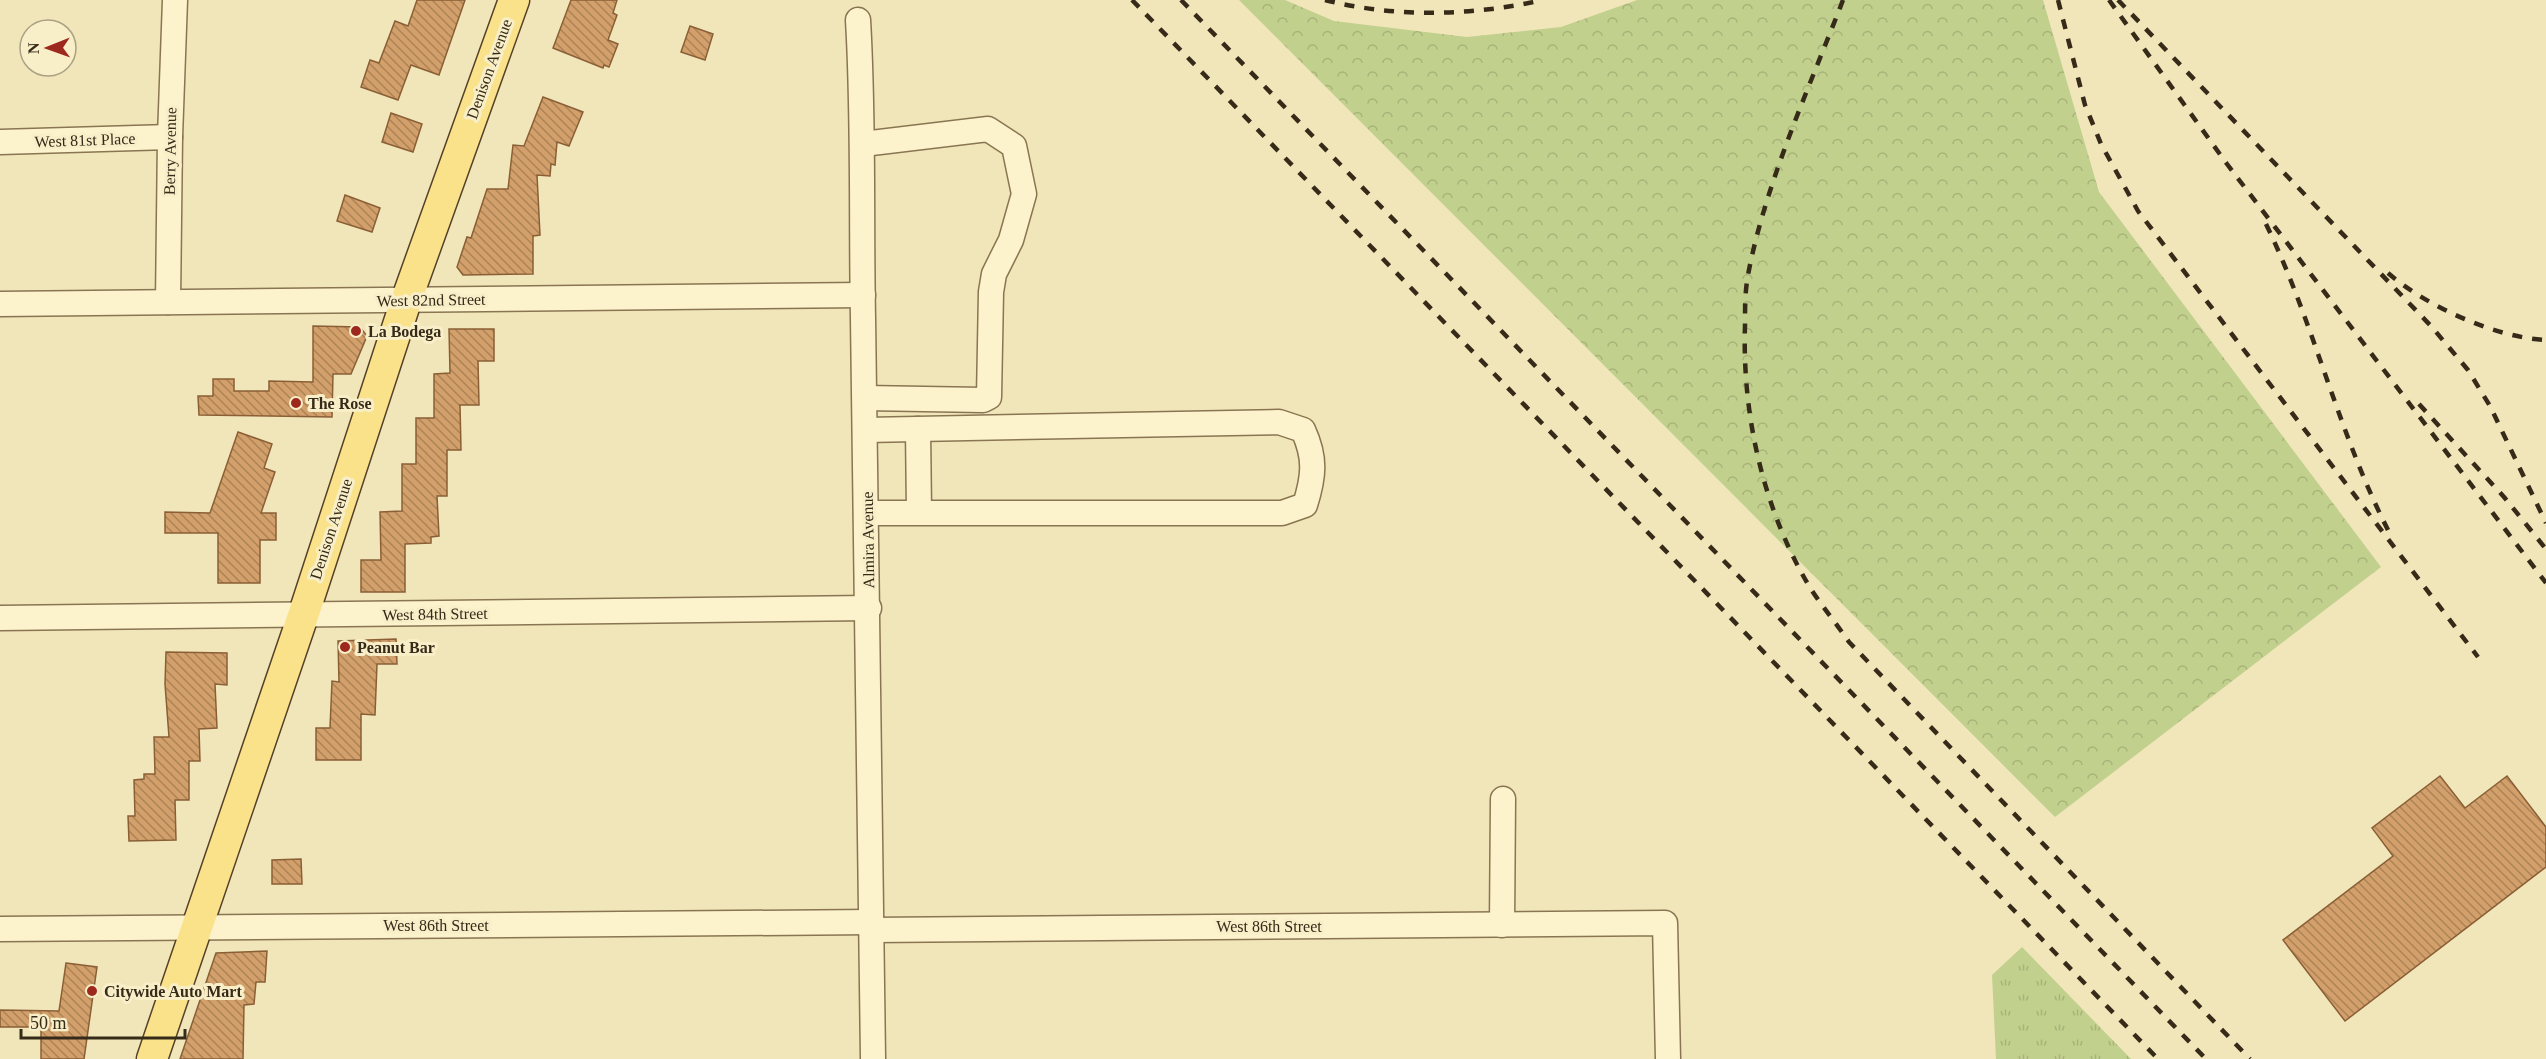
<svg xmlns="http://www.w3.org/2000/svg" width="2546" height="1059" viewBox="0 0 2546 1059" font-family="'Times New Roman',serif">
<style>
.grass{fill:url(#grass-tufts)}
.forest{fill:url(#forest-crowns)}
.building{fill:url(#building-back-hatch);stroke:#8a5f36;stroke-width:1.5}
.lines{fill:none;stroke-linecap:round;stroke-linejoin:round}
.minor-casing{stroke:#897552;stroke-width:27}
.major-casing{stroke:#564128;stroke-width:33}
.minor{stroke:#fcf2cc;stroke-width:24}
.major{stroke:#fae28b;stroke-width:30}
.rail{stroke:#362a19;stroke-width:4.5;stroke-dasharray:10 10;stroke-linecap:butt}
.poi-dot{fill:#9d281d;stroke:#f8efc9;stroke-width:2}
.labels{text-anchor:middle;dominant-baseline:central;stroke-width:6;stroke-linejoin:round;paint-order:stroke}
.street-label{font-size:16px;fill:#362a19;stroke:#f8efc9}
.poi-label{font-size:16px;font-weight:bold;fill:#362a19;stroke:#f8efc9;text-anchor:start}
</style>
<defs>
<pattern id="grass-tufts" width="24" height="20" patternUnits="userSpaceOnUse" patternTransform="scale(1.5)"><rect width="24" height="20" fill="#c2d08d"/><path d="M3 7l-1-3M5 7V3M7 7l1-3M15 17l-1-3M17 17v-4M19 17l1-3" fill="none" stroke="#a7b379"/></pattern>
<pattern id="forest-crowns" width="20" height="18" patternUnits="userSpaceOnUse" patternTransform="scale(1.5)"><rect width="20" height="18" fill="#c2d08d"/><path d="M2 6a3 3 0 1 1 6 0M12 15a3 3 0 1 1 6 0" fill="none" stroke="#a7b379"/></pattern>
<pattern id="building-back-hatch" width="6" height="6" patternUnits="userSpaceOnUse" patternTransform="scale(1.5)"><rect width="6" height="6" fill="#d3a06b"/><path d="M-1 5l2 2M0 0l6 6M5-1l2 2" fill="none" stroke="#ac8357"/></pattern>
</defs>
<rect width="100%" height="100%" fill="#f1e6b9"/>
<polygon class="grass" points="2022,947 2131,1059 1996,1059 1992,975"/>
<polygon class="forest" points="1239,0 1285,0 1334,21 1467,37 1561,27 1637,0 2043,0 2099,192 2381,567 2055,817"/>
<g class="building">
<polygon points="417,0 465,0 439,75 411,65 398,100 361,87 370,60 379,63 395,21 408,26"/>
<polygon points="571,0 617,0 613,13 617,15 608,40 618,44 609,67 604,65 603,68 553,48"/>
<polygon points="690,26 713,34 705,60 681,52"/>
<polygon points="543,97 583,112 569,146 557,142 555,165 551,164 550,176 537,175 540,235 533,236 533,274 463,275 457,267 467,237 471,238 487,189 508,189 513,145 524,146"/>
<polygon points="391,113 422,124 413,152 382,142"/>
<polygon points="345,195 380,208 372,232 337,221"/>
<polygon points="313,326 360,327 367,336 351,374 333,374 332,417 199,415 198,396 213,396 213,379 234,379 234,391 269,391 269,381 313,382"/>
<polygon points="449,329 494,329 494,361 478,361 479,405 460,405 461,450 447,450 447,496 437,496 439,536 431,537 431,543 405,544 405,592 361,592 361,560 381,560 380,512 402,511 402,464 416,464 416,418 434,418 434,374 450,373"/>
<polygon points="238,432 272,444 264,468 275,472 261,513 276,513 276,540 260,540 260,583 218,583 218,533 165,533 165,512 210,513"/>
<polygon points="396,639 397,664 377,664 375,715 361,714 361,760 316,760 316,728 330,728 332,681 339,682 338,641"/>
<polygon points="166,652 227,653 227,685 215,684 217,728 199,729 200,761 189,761 189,800 175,800 176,840 129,841 128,816 135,816 134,780 144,779 144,774 155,774 154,737 169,737 165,684"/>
<polygon points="2440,776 2465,808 2507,776 2546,827 2546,867 2345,1021 2283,940 2393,856 2372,828"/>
<polygon points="301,859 302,884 272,884 272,860"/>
<polygon points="267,951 265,982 256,982 254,1004 244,1005 243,1059 180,1059 216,953"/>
<polygon points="66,963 97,967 84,1059 41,1059 41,1027 0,1027 0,1010 59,1011"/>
</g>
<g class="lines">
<defs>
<g id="minor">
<path d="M 858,20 C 864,120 861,218 863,318 C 868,565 872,812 873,1059"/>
<polyline points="0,142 170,137"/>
<polyline points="863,144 988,129 1014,146 1024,194 1011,240 994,274 991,292 989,397 983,400 865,398"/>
<polyline points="168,302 170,137 175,0"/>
<polyline points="0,304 863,295"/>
<polyline points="918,429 919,512"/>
<path d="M 866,430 L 1279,422 L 1303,430 C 1316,458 1314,476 1305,505 L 1282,513 L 867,513"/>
<polyline points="0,618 869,608"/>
<polyline points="1502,925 1503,799"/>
<polyline points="0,929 872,922"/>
<polyline points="872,930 1665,923 1668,1059"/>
</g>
<polyline id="major" points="152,1059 303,616 406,301 514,0"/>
</defs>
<use href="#minor" class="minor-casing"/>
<use href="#major" class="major-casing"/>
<use href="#minor" class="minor"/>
<use href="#major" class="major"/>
<g class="rail">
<polyline points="1132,0 2158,1059"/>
<polyline points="1181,0 2206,1059"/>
<path d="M 1325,0 C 1396,18 1472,16 1543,0"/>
<path d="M 1843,0 C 1810,86 1765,184 1748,275 C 1745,291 1745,308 1745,325 C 1742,415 1763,508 1809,586 C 1821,605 1836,623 1849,642 L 2250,1059"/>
<polyline points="2058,0 2085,105 2101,144 2138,211 2478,657"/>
<polyline points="2109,0 2227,164 2546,583"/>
<polyline points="2118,0 2431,326 2468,370 2490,406 2546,523"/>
<path d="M 2266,224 C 2314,323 2338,432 2388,530"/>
<path d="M 2388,273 C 2426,306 2496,338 2546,340"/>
<polyline points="2419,404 2504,497 2546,549"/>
</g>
</g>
<g class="poi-dot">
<circle cx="356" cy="331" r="6"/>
<circle cx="296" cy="403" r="6"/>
<circle cx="345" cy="647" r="6"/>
<circle cx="92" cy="991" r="6"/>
</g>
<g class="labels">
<g class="street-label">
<text transform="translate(489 69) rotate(-70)">Denison Avenue</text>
<text transform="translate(85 140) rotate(-2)">West 81st Place</text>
<text transform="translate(170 151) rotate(-89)">Berry Avenue</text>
<text transform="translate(431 300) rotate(-1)">West 82nd Street</text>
<text transform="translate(331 529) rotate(-72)">Denison Avenue</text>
<text transform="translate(868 540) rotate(-91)">Almira Avenue</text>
<text transform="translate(435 614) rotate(-1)">West 84th Street</text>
<text x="436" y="925">West 86th Street</text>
<text x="1269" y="926">West 86th Street</text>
</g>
<g class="poi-label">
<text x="368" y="331">La Bodega</text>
<text x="308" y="403">The Rose</text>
<text x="357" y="647">Peanut Bar</text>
<text x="104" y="991">Citywide Auto Mart</text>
</g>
</g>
<g transform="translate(48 48) rotate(269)"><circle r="28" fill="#f8efc9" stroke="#aaa083" stroke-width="1.5"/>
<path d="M0-4.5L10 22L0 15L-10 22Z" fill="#9d281d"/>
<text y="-9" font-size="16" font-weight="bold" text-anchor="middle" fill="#362a19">N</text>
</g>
<path d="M21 1029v9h164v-9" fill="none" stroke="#362a19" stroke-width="3"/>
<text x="30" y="1029" font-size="18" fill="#362a19" stroke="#f8efc9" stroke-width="4.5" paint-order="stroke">50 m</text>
</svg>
